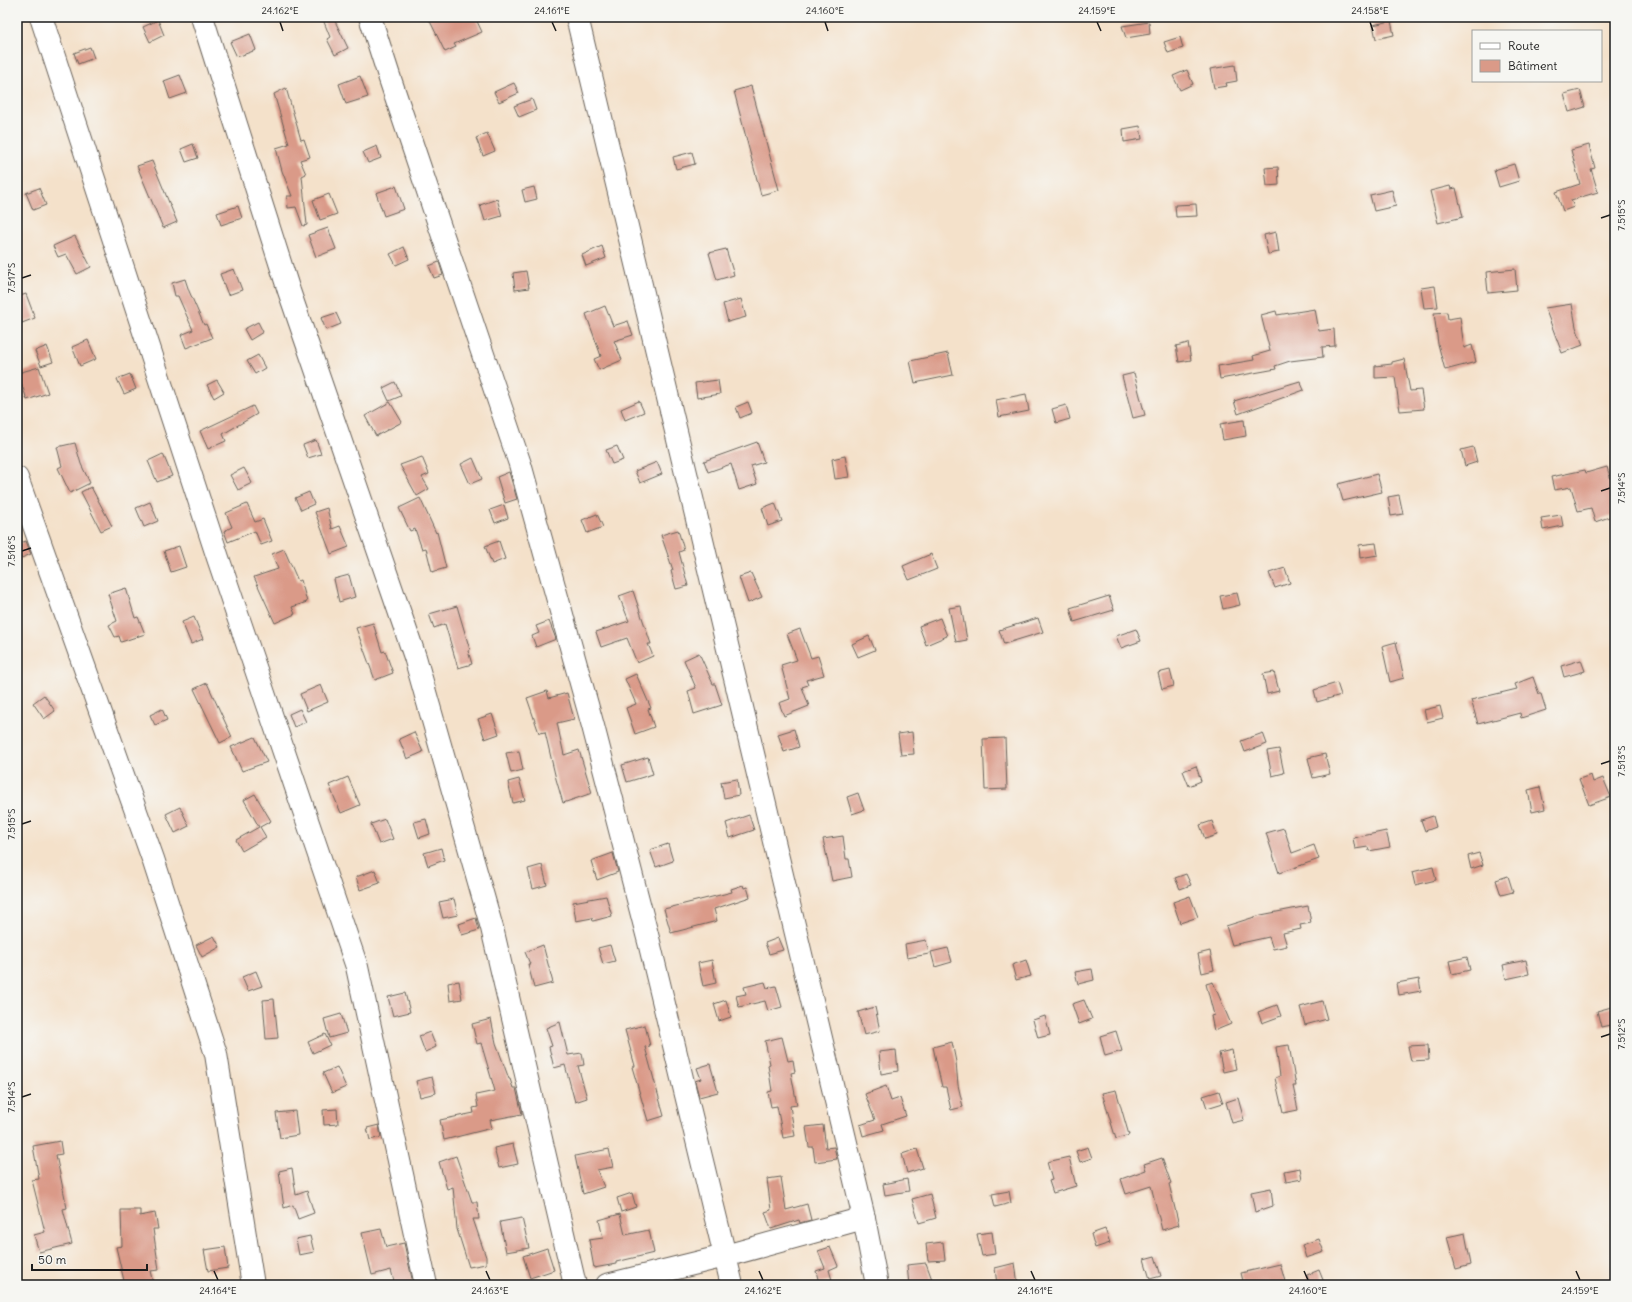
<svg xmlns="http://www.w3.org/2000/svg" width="1632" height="1302" viewBox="0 0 1632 1302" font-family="Delius,sans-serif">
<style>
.building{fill:#da9a88}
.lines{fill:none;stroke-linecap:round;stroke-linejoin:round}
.minor-casing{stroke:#686159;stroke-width:24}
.minor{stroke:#fff;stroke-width:22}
.ticks{fill:none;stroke:#1c1c1c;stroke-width:1.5}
.neatline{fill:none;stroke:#1c1c1c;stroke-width:1.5}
.ticks-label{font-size:10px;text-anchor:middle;fill:#1c1c1c}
</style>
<rect width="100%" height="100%" fill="#f6f6f2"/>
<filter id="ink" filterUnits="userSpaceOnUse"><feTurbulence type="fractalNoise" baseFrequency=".025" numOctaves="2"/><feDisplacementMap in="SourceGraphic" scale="8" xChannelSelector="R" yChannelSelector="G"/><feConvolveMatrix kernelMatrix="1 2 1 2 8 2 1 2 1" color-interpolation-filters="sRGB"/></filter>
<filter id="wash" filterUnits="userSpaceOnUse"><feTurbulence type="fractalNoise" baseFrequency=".012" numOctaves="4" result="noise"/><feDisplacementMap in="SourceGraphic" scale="16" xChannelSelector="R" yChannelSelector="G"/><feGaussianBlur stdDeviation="0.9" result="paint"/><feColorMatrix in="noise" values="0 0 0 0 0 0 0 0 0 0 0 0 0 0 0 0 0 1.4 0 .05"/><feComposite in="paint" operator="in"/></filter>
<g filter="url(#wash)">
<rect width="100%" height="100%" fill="#f4e1ca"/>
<g id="blocks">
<g class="building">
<polygon points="322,17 333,17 348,48 335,55 327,39 330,37"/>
<polygon points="428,17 475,17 482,32 454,44 456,47 445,52"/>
<polygon points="158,20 164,35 150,42 143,27"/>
<polygon points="1391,21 1394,35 1376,39 1373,25"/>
<polygon points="1149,22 1150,34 1126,38 1122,26"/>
<polygon points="250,34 256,50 237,57 230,42"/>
<polygon points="1180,37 1183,48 1168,53 1164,42"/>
<polygon points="90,47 94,58 78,64 74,53"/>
<polygon points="1235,65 1237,81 1226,83 1227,86 1214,88 1210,69"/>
<polygon points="1187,70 1193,84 1180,90 1173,76"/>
<polygon points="180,75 187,93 170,99 164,81"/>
<polygon points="360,76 368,97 346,104 339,84"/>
<polygon points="514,83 519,93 499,102 494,92"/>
<polygon points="751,86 779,190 761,195 734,91"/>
<polygon points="286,88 301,140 304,139 310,157 300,160 306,174 302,176 307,225 303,226 296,207 288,208 287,196 292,196 282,171 276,148 289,144 274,94"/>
<polygon points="1580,90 1585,107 1569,112 1564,94"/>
<polygon points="532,99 536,110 519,117 514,106"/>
<polygon points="1140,126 1142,139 1124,142 1123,129"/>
<polygon points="487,133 495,151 483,156 476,138"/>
<polygon points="193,144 198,158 186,162 181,149"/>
<polygon points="1589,145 1595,168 1591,169 1598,192 1571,200 1574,207 1563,211 1556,192 1580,184 1571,150"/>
<polygon points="377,146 381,158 368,163 363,152"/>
<polygon points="692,152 695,164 676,169 673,157"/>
<polygon points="152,161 177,222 163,228 137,166"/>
<polygon points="1514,164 1519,181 1499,187 1494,170"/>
<polygon points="1278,167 1279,185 1267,186 1265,168"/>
<polygon points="396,186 404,209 384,216 376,193"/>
<polygon points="1450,186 1451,189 1456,188 1463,217 1438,223 1430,191"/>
<polygon points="534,187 537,199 525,202 522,190"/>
<polygon points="39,188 46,205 33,210 26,193"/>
<polygon points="1392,190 1396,206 1374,211 1370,195"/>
<polygon points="329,194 337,214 320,220 313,200"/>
<polygon points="497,199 502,216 485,221 480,205"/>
<polygon points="1196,204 1197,216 1176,217 1175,205"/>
<polygon points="238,206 242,218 221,225 217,213"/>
<polygon points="328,228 336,249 316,257 308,235"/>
<polygon points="1276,232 1279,252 1268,254 1264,235"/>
<polygon points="75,236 91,267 77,274 66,254 58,257 53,246"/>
<polygon points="602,246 606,258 586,266 582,255"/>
<polygon points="404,247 409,259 396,265 390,254"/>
<polygon points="726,249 734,275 717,280 709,253"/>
<polygon points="439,262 443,275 434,278 429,266"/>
<polygon points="234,269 242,290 228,295 220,274"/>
<polygon points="1515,269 1517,290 1488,293 1486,272"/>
<polygon points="526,271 529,288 515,290 513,273"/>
<polygon points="185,279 189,291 204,325 206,324 212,338 186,348 181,335 193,330 178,296 175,296 172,283"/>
<polygon points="1435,286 1438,307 1424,308 1421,288"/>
<polygon points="26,294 35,318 22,323 17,310 17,297"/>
<polygon points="741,299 746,317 728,322 723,304"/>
<polygon points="1572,304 1576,327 1583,345 1562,353 1545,308"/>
<polygon points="605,306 613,326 628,321 633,335 614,341 622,360 599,370 594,359 601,356 586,314"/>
<polygon points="1315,309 1319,331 1334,329 1335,346 1322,347 1323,357 1290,361 1275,366 1276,369 1220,379 1218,366 1254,360 1253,356 1270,351 1261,315 1276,311 1277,315"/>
<polygon points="1447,312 1448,319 1460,317 1464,348 1472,345 1476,362 1445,370 1438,344 1434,313"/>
<polygon points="336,313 341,324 326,330 321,318"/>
<polygon points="258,322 263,332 250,340 244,329"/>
<polygon points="88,340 96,359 80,366 72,347"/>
<polygon points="1188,343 1191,360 1179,362 1176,346"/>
<polygon points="47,346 53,362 41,366 35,351"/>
<polygon points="948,353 953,375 915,383 910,361"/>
<polygon points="258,355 265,368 255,374 247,361"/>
<polygon points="1404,359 1410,391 1421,390 1424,409 1400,411 1395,377 1375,378 1375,366 1392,364 1392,362"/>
<polygon points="39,367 48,393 27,400 18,373"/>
<polygon points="1134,373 1145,415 1133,418 1122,376"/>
<polygon points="130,374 136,389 124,394 117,379"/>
<polygon points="217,380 224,392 214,398 207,385"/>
<polygon points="718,380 720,394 697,398 695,383"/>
<polygon points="1300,381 1304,390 1238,414 1234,401"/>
<polygon points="395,382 401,396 389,401 383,388"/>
<polygon points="1026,394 1029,411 999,417 996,400"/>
<polygon points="639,401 644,412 625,420 621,409"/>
<polygon points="390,402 402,422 376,436 365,416"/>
<polygon points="748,402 752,413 740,418 736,407"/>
<polygon points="1066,405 1070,419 1056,423 1052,409"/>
<polygon points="253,406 257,414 223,434 226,441 208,449 200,431"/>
<polygon points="1244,420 1246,436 1223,440 1220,424"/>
<polygon points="316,440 321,454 308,458 303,445"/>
<polygon points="757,442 764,462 751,466 757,484 739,490 731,464 708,472 704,461"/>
<polygon points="75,443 81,464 90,483 70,493 58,468 62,466 57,447"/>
<polygon points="617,446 623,460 612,464 606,450"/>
<polygon points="1473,447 1477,462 1465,466 1461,450"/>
<polygon points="163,454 172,476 157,482 148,461"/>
<polygon points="845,456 849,477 835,479 832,459"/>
<polygon points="422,457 429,474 422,477 429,489 417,496 400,465"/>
<polygon points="473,458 482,479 470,484 461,464"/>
<polygon points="657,462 662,474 640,483 635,471"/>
<polygon points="1607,467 1615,493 1615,515 1595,522 1591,508 1578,511 1571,487 1554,490 1551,477 1585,470 1586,473"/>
<polygon points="244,468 252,483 238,490 230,475"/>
<polygon points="509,472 517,499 505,503 497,477"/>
<polygon points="1377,474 1382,492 1343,501 1338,484"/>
<polygon points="91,487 112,526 101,531 81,492"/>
<polygon points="309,492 314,504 301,510 295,498"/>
<polygon points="1399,495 1403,514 1391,516 1388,497"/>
<polygon points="420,498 436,533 437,532 446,568 432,572 426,548 422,549 415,529 410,531 399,508"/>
<polygon points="150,502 158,521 144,527 136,508"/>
<polygon points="775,503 782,521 768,526 762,508"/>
<polygon points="247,504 255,522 263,519 272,541 261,545 255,531 228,542 224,531 232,527 226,513"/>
<polygon points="504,505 508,518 495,523 490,510"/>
<polygon points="327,508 332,529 340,526 349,547 331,554 315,512"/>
<polygon points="597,514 603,527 587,533 582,520"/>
<polygon points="1561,515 1563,526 1543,530 1541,518"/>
<polygon points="678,530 684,550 679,552 688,586 676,589 671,571 673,570 661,535"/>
<polygon points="26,541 31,554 17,560 17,544"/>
<polygon points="499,541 505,559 492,564 485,546"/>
<polygon points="1376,543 1378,555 1360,558 1359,545"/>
<polygon points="179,546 186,567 171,572 164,551"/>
<polygon points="284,549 298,581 301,580 307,602 292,607 295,614 275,623 254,577 278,569 272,554"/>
<polygon points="931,554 937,569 909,580 903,566"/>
<polygon points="1285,568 1290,583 1275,588 1269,573"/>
<polygon points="751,573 762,597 748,603 739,577"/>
<polygon points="349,575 355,597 339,602 334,579"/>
<polygon points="126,588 135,618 138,617 145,634 121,642 119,636 115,637 109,625 117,621 108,594"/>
<polygon points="633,591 651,644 648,644 653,656 637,663 627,638 601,647 596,632 629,621 619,596"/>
<polygon points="1237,593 1240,605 1223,609 1220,596"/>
<polygon points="1109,596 1114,610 1074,622 1070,608"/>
<polygon points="457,606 470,650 468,651 472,664 458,668 445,624 434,628 429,614"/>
<polygon points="961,606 967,640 956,642 949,608"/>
<polygon points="194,617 203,639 191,644 182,622"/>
<polygon points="940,618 947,636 926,645 919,626"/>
<polygon points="1038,618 1043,632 1004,644 999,630"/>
<polygon points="549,621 556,639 536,647 532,636 539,633 536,626"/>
<polygon points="373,623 382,652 385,651 393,673 375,680 356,628"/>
<polygon points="800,629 811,658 818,656 824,675 806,680 808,685 802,687 809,706 784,716 779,703 790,699 781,665 797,660 787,634"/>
<polygon points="1136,629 1141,641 1121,648 1116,636"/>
<polygon points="869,636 875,650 858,657 852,644"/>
<polygon points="1396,642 1404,678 1390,682 1382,646"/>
<polygon points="699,653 713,684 715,684 722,705 694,714 688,691 696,688 684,660"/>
<polygon points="1581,660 1585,671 1564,677 1561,666"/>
<polygon points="1170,670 1174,686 1162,689 1158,673"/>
<polygon points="1274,672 1279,691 1267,694 1263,674"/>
<polygon points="636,674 651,708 648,709 654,727 635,734 626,708 636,704 625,679"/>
<polygon points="1533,677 1539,694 1541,694 1546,710 1521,718 1520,713 1478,724 1471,700 1517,689 1515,684"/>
<polygon points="207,683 232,737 220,743 194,689"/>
<polygon points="1337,683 1341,695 1317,702 1314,690"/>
<polygon points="321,685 328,702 307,711 300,694"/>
<polygon points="547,691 549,698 567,693 574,719 557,723 564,755 579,750 592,793 563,803 556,779 545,732 539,733 527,698"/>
<polygon points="44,695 55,711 44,719 33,703"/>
<polygon points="1440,706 1443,718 1427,722 1424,710"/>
<polygon points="162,709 167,720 155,725 150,715"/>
<polygon points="300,709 306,722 294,727 289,714"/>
<polygon points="492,714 499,734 485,739 478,719"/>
<polygon points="794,729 799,747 784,752 778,734"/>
<polygon points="414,732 423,752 407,759 399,739"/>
<polygon points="912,732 914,754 901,755 898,734"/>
<polygon points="1263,733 1267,744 1245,752 1241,741"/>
<polygon points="255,737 267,762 242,771 231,747"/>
<polygon points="1005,738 1007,789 985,790 983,739"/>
<polygon points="1279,749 1284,773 1272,776 1267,751"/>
<polygon points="519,751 523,770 511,773 506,753"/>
<polygon points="1325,754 1330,774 1313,778 1308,758"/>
<polygon points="648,757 653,774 627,782 622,765"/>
<polygon points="1196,766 1201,781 1189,786 1183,771"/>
<polygon points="1591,775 1593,782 1603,778 1611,797 1589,805 1579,779"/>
<polygon points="348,777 360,805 341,813 329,785"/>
<polygon points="519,779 525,800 513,803 508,782"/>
<polygon points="737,779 739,795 724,798 721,782"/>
<polygon points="1540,787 1545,809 1532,812 1528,790"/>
<polygon points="858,793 864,810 852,814 847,797"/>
<polygon points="255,794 271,821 260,827 266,837 242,851 236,840 259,827 244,800"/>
<polygon points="180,807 189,826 175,833 166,814"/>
<polygon points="749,815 754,830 730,838 726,823"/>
<polygon points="1433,816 1436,827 1425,831 1421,820"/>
<polygon points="385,819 393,839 379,844 371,824"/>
<polygon points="426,819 430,834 419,838 414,822"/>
<polygon points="1212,821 1217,835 1205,839 1200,825"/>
<polygon points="1284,828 1292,853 1314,845 1319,859 1279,873 1266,833"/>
<polygon points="1386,831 1390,847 1369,851 1368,847 1355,849 1353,838"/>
<polygon points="843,836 846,859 849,859 852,877 832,881 823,839"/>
<polygon points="668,844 673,861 656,867 650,850"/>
<polygon points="441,848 444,860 428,866 424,853"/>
<polygon points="613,853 618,872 597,880 591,861"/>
<polygon points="1479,853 1483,865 1471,869 1468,856"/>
<polygon points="542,865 547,885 533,889 528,869"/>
<polygon points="1433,867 1436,880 1415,885 1412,872"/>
<polygon points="375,870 380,883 360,890 356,877"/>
<polygon points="1186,874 1191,885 1180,889 1175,878"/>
<polygon points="1508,876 1513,892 1501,895 1496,880"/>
<polygon points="743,885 744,888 747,887 750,897 714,909 717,921 671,933 664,909 732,892 731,889"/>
<polygon points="606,896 612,916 593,921 592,918 576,921 573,902"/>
<polygon points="1190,896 1198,917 1180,923 1173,902"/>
<polygon points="454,899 458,915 443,918 439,902"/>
<polygon points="1308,906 1311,923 1300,925 1301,929 1283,933 1287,946 1273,949 1269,937 1232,945 1226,926 1261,915"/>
<polygon points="476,918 479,930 462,935 459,924"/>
<polygon points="214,936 220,947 202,957 196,945"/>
<polygon points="778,938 783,950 769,954 765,943"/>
<polygon points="926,940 929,954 907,958 905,944"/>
<polygon points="543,945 553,983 534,988 528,964 530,964 525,952"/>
<polygon points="610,945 615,961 603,964 598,948"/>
<polygon points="948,948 952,962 935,967 931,952"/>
<polygon points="1210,951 1214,970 1202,973 1198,954"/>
<polygon points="1467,957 1470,970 1452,974 1449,961"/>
<polygon points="712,960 716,983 703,986 698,963"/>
<polygon points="1026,960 1031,976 1016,980 1012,965"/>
<polygon points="1526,960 1529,974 1506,979 1503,965"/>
<polygon points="1092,969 1094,980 1078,984 1075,972"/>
<polygon points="256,971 262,986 248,991 242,977"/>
<polygon points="1419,979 1421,991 1399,995 1397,983"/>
<polygon points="459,981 462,999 450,1001 448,983"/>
<polygon points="765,982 767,988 776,986 782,1007 768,1011 765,1001 739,1007 736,996 746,994 744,987"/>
<polygon points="1213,982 1231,1024 1214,1031 1211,1016 1214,1015 1206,984"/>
<polygon points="405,993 410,1012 393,1016 388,997"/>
<polygon points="274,999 278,1038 266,1039 263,1000"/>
<polygon points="726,1000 731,1017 719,1021 714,1004"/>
<polygon points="1084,1000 1092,1019 1079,1024 1072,1004"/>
<polygon points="1322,1001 1327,1019 1305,1025 1300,1007"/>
<polygon points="1277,1005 1281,1016 1262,1023 1258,1012"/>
<polygon points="1615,1006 1615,1024 1601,1027 1597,1011"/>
<polygon points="875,1007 880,1031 864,1035 858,1012"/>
<polygon points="341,1014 347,1033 329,1038 324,1019"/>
<polygon points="1045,1016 1050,1035 1038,1038 1033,1020"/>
<polygon points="491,1019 496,1043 509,1079 510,1079 513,1088 516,1088 522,1114 490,1120 492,1128 444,1140 440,1120 474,1113 473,1108 478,1107 476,1095 495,1091 481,1043 477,1044 472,1024"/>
<polygon points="560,1022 568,1055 582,1053 584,1065 578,1066 587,1098 575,1102 565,1065 554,1068 549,1047 552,1046 546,1028"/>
<polygon points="645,1025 650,1046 645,1047 664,1116 648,1121 632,1067 635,1066 625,1030"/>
<polygon points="1116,1031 1122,1051 1105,1056 1100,1036"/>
<polygon points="430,1032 436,1047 425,1052 419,1036"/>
<polygon points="325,1034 330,1045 313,1053 308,1042"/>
<polygon points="782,1037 788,1061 793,1060 795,1072 791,1073 797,1105 790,1106 795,1136 783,1138 777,1106 771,1107 768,1092 772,1091 768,1065 770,1064 765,1041"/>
<polygon points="952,1042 956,1062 958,1085 963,1107 951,1110 946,1087 942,1087 933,1047"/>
<polygon points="1289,1045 1296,1086 1293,1086 1298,1110 1283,1113 1275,1078 1280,1076 1276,1047"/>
<polygon points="1428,1045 1429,1060 1411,1061 1408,1046"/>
<polygon points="896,1050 898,1071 881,1074 879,1052"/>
<polygon points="1232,1050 1236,1069 1223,1072 1219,1053"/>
<polygon points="710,1064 718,1092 699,1097 695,1081 701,1079 697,1068"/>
<polygon points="337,1067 346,1087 332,1093 323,1073"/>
<polygon points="432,1077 436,1093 420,1097 416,1081"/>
<polygon points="886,1086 891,1101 900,1098 906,1116 882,1124 884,1130 863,1136 860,1125 875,1120 865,1094"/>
<polygon points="1116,1090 1129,1135 1116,1139 1102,1093"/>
<polygon points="1219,1091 1223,1103 1207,1108 1203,1096"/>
<polygon points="1238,1098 1244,1120 1232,1123 1226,1102"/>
<polygon points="337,1109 338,1124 324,1125 323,1110"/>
<polygon points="295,1111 298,1135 280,1138 276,1113"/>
<polygon points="379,1125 381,1137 370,1140 367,1128"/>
<polygon points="823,1125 826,1148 834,1147 837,1159 815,1162 813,1147 809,1147 806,1127"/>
<polygon points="60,1141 62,1154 56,1155 67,1208 63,1209 72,1244 39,1252 34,1235 45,1232 32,1180 39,1179 33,1146"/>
<polygon points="513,1144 518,1164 499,1168 494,1148"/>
<polygon points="1088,1147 1092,1158 1080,1162 1076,1151"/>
<polygon points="609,1149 613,1167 597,1170 604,1187 583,1194 575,1156"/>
<polygon points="917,1149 923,1168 907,1173 902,1154"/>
<polygon points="456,1156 472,1202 477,1202 479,1219 473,1219 486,1257 486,1264 469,1267 457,1229 453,1187 447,1189 439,1162"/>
<polygon points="1069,1157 1076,1186 1053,1193 1049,1181 1052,1180 1047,1162"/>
<polygon points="1162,1158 1171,1183 1169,1184 1179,1225 1162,1230 1151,1186 1126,1194 1121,1179 1146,1170 1144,1164"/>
<polygon points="292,1168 296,1195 307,1191 314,1213 298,1219 293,1205 284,1208 279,1171"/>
<polygon points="1300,1168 1302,1179 1286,1182 1284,1171"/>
<polygon points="781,1177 786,1210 807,1204 811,1220 800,1223 799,1220 771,1229 765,1212 771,1210 767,1179"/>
<polygon points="907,1179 909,1191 885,1195 883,1184"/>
<polygon points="1271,1188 1273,1206 1255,1212 1251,1192"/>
<polygon points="1009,1191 1011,1203 995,1207 992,1194"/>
<polygon points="632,1193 636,1207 621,1212 617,1198"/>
<polygon points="930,1194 936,1218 919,1223 912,1199"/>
<polygon points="121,1210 140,1210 140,1216 155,1213 158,1229 153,1229 159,1270 150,1271 153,1283 146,1285 125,1285 116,1247 122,1246"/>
<polygon points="620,1214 625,1235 649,1230 654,1253 616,1262 616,1264 594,1268 589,1240 603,1238 599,1220"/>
<polygon points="522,1218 529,1248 506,1252 500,1222"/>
<polygon points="381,1229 386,1247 404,1243 413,1283 395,1285 391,1270 372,1275 362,1233"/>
<polygon points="1105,1229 1110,1243 1095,1248 1091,1234"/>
<polygon points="992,1232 995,1254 982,1256 977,1234"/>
<polygon points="1465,1233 1471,1265 1456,1269 1447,1237"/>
<polygon points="310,1236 314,1252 299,1255 296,1239"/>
<polygon points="1319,1239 1324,1252 1306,1258 1302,1245"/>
<polygon points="943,1242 945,1260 928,1261 926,1244"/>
<polygon points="225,1247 228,1268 208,1271 204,1250"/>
<polygon points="830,1247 838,1266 829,1270 832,1280 819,1283 816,1271 825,1268 818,1251"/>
<polygon points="547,1248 554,1270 530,1278 523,1256"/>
<polygon points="1155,1256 1161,1276 1150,1279 1144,1259"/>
<polygon points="926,1263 934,1285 909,1285 907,1265"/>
<polygon points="1015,1263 1018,1285 997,1285 995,1268"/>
<polygon points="1280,1264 1286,1285 1244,1285 1241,1273"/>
<polygon points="1319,1270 1325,1285 1310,1285 1307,1275"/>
</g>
</g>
</g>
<g filter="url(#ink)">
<use href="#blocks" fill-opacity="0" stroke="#686159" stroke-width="1"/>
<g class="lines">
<defs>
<g id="minor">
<polyline points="41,17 218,558 357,967 426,1285"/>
<polyline points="202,17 289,291 415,657 492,928 575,1285"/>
<polyline points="370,17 389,76 520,464 593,726 649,942 732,1285"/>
<polyline points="577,17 864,1218 877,1285"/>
<polyline points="17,478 153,859 216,1054 253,1285"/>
<polyline points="607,1285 725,1256 864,1218"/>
</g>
</defs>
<use href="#minor" class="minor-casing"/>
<use href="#minor" class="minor"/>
</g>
</g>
<path class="ticks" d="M 280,22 L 283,31M 552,22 L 556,31M 825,22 L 828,31M 1097,22 L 1101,31M 1370,22 L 1373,31M 1601,218 L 1610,215M 22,278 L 31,275M 1601,491 L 1610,488M 22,551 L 31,548M 1601,764 L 1610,761M 22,824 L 31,821M 1601,1037 L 1610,1034M 22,1097 L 31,1094M 214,1271 L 218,1280M 486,1271 L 490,1280M 759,1271 L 763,1280M 1031,1271 L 1035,1280M 1304,1271 L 1308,1280M 1576,1271 L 1580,1280"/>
<rect width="1632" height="1302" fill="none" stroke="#f6f6f2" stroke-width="44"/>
<rect x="1472" y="30" width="130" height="52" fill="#f6f6f2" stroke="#9f9f9c"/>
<rect x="1480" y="43" width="20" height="6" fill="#ffffff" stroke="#9f9f9c"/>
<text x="1508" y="50" font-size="12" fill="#1c1c1c">Route</text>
<rect x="1480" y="60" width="20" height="12" fill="#da9a88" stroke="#9f9f9c"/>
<text x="1508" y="70" font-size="12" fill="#1c1c1c">Bâtiment</text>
<path d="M32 1264v6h115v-6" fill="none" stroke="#1c1c1c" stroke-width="2"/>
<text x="38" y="1264" font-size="12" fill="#1c1c1c" stroke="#f6f6f2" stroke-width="3" paint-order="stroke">50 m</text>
<rect x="22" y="22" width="1588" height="1258" class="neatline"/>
<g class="ticks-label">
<text x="280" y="14">24.162°E</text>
<text x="552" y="14">24.161°E</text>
<text x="825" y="14">24.160°E</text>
<text x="1097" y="14">24.159°E</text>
<text x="1370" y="14">24.158°E</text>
<text transform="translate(1621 215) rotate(-90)" y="4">7.515°S</text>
<text transform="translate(11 278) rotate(-90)" y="4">7.517°S</text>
<text transform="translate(1621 488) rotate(-90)" y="4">7.514°S</text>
<text transform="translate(11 551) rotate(-90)" y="4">7.516°S</text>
<text transform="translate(1621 761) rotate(-90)" y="4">7.513°S</text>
<text transform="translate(11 824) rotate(-90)" y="4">7.515°S</text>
<text transform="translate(1621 1034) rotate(-90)" y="4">7.512°S</text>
<text transform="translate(11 1097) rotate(-90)" y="4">7.514°S</text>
<text x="218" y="1294">24.164°E</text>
<text x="490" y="1294">24.163°E</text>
<text x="763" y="1294">24.162°E</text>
<text x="1035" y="1294">24.161°E</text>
<text x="1308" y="1294">24.160°E</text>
<text x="1580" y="1294">24.159°E</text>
</g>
</svg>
